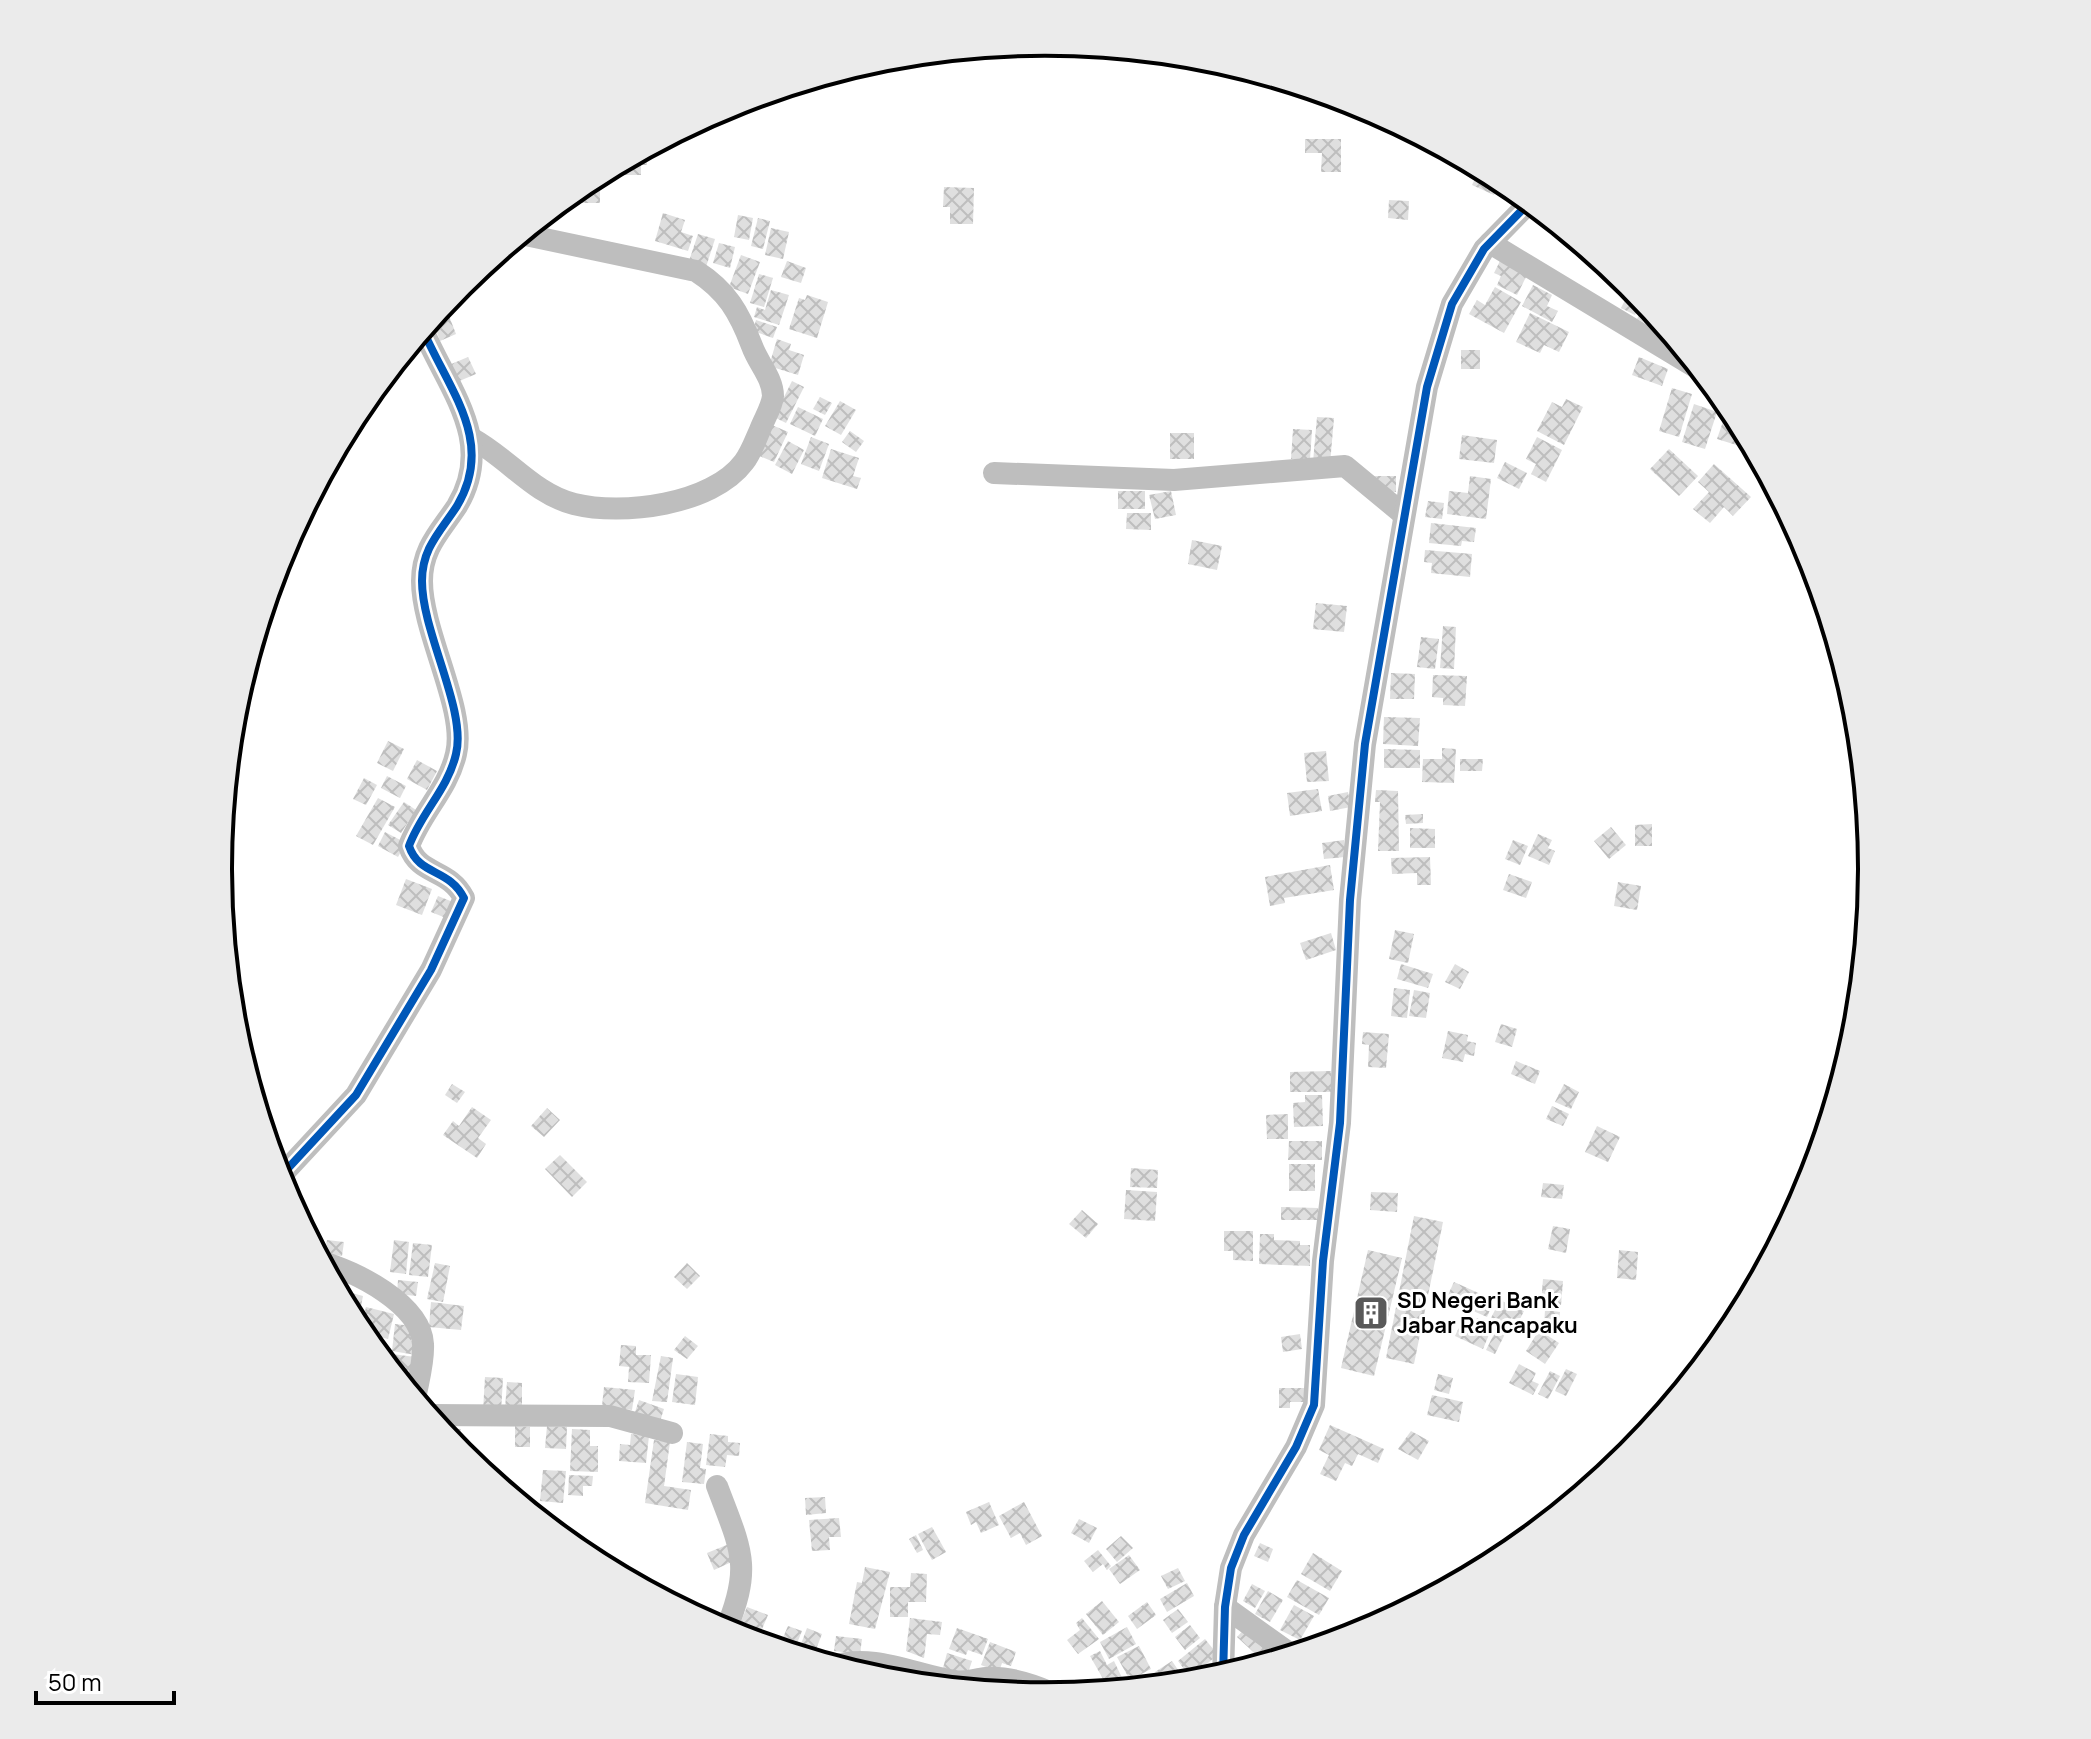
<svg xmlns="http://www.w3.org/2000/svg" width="2091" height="1739" viewBox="0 0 2091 1739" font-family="Manrope,sans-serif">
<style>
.building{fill:url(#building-cross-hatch)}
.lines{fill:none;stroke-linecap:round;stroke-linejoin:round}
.street{stroke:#bebebe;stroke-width:22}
.cycleway-casing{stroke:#fff;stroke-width:13}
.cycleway{stroke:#0057b8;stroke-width:8}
.labels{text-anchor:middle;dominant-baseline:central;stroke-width:6;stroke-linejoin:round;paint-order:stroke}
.poi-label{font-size:22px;font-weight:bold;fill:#000;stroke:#fff;text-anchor:start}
.rim{fill:none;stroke:#000;stroke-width:4}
</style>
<defs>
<pattern id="building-cross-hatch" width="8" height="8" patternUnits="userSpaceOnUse" patternTransform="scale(2)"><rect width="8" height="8" fill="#dfdfdf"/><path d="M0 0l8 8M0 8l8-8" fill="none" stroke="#bebebe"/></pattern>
</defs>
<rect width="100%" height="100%" fill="#fff"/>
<g class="building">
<polygon points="1305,139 1341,139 1341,172 1321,172 1322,153 1305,153"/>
<polygon points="643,151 647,151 647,165 641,165 641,175 605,175 605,171"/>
<polygon points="1480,168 1501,179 1494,195 1472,185"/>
<polygon points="592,178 600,178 600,203 576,203 576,190 585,189 585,182"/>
<polygon points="944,187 974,188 973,224 950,224 950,207 943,207"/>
<polygon points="571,194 569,212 551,210"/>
<polygon points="1389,200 1409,201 1408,220 1388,218"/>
<polygon points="663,213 685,220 681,232 693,236 688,251 655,241"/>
<polygon points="738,215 753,218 749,240 734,237"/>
<polygon points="758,218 770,221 763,249 751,246"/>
<polygon points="771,228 789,232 783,259 765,255"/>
<polygon points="698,234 715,239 706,267 689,261"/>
<polygon points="719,243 735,247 730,268 713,263"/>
<polygon points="741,255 760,262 748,294 729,287"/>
<polygon points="787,261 806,268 801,283 781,277"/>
<polygon points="1500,261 1527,275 1517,295 1497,285 1501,276 1494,273"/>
<polygon points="759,274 773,278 764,307 750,303"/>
<polygon points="1533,285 1552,295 1547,306 1558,311 1552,322 1522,306"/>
<polygon points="1632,286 1643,299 1635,315 1621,308"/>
<polygon points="1495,287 1521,302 1504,333 1469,314 1477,300 1485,305"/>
<polygon points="771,290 789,295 779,325 754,317 757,307 765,310"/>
<polygon points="807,295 828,302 817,338 789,329 799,298 805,300"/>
<polygon points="1645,302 1661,321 1657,329 1637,319"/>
<polygon points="1530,313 1569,332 1559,352 1544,345 1540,353 1516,342"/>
<polygon points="449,316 456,334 440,341 433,322"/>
<polygon points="756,320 777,327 773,338 753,331"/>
<polygon points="777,339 791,344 789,350 804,355 798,375 769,366"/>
<rect x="1461" y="350" width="19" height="19"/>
<polygon points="468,357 476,374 457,382 449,365"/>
<polygon points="1639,357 1668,369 1662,386 1632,375"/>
<polygon points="792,381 804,387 786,423 774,417"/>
<polygon points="1672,388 1692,394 1679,437 1659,431"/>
<polygon points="820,397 832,403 825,415 813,409"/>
<polygon points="1566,399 1583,407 1564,445 1537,431 1552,402 1562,407"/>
<polygon points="840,401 856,410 841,435 825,426"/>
<polygon points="1694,404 1717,412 1705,449 1682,442"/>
<polygon points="1729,404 1749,438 1746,448 1717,439"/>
<polygon points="798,407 823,419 815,436 790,424"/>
<polygon points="1317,417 1334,418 1330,464 1313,462"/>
<polygon points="772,425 788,432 774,462 757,455"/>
<polygon points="1293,429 1312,430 1310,460 1291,459"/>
<polygon points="850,431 864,441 856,452 842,442"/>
<rect x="1170" y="433" width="24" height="26"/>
<polygon points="1462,435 1497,440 1494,463 1459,459"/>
<polygon points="811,437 829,444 819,471 801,464"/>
<polygon points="1537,437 1562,450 1546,482 1531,474 1536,464 1526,459"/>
<polygon points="788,441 804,450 792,474 775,465"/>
<polygon points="831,449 859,458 853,476 861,478 857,489 822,478"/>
<polygon points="1669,449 1698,476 1679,496 1650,469"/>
<polygon points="1758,456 1769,476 1758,476"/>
<polygon points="1505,462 1527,473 1519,489 1497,478"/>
<polygon points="1714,464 1751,497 1733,516 1724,507 1710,523 1693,509 1709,492 1698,482"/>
<polygon points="1373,476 1396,476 1396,492 1372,491"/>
<polygon points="1470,476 1491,479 1486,519 1447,514 1449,491 1468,493"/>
<rect x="1118" y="491" width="27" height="18"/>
<polygon points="1171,491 1176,515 1155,519 1149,495"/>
<polygon points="1428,501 1444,503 1442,519 1425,517"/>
<polygon points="1127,513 1151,513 1151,530 1126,529"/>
<polygon points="1431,523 1476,528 1474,542 1462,541 1461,546 1429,543"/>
<polygon points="1192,540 1222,546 1217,570 1188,564"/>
<polygon points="1425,550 1472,554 1470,577 1431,573 1432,563 1424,562"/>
<polygon points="1316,603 1347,606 1344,632 1313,629"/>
<polygon points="1443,626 1456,627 1454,669 1440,668"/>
<polygon points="1421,637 1439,639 1435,669 1417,667"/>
<polygon points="1391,673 1415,674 1414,699 1390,699"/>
<polygon points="1433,675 1467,676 1465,706 1443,705 1443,698 1432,697"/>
<polygon points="1384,717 1420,718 1418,746 1383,744"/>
<polygon points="388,741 404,749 393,771 377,763"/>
<polygon points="1442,748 1456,749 1454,783 1422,782 1423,759 1442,759"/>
<polygon points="1384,749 1420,750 1420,768 1384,768"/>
<polygon points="1326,751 1329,781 1307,782 1304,753"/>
<polygon points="1460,759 1483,759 1482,771 1460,771"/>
<polygon points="417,760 437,771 427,790 407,779"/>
<polygon points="387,776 406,786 400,798 381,788"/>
<polygon points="364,778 377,785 366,805 353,799"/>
<polygon points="1318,789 1322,811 1290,816 1287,793"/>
<polygon points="1376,790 1398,791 1399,851 1378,851 1380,802 1375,802"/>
<polygon points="1348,792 1351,807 1330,811 1328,796"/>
<polygon points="378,798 395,807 373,845 356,836"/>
<polygon points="404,802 416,810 401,833 388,825"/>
<polygon points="1423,814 1423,823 1406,824 1405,815"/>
<polygon points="1652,824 1652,846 1635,846 1635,825"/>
<polygon points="1611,827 1626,845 1609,859 1594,841"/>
<polygon points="1410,828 1435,829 1435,848 1410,848"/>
<polygon points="385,832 406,843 398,857 378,846"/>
<polygon points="1538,834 1552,840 1548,848 1555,851 1549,865 1528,856"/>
<polygon points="1344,840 1345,857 1324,859 1322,843"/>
<polygon points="1513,840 1528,846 1520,865 1505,859"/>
<polygon points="1430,857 1431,885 1417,885 1417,873 1392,874 1391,858"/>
<polygon points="1330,865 1334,890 1284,898 1285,903 1270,906 1265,877"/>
<polygon points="1509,874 1532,882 1526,898 1503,890"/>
<polygon points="406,879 432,889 422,915 396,905"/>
<polygon points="1618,882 1641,886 1637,910 1614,906"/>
<polygon points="438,896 453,902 446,918 431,912"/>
<polygon points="1395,930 1414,934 1408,963 1389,959"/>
<polygon points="1331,933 1336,950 1306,960 1300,943"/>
<polygon points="1401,964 1433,974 1428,988 1397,979"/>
<polygon points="1455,964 1469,972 1460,989 1445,982"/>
<polygon points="1394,988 1410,990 1407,1018 1391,1016"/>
<polygon points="1414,990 1430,993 1426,1018 1409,1016"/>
<polygon points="1501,1024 1517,1029 1512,1047 1495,1042"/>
<polygon points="1448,1031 1468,1035 1467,1041 1476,1043 1474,1056 1465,1054 1463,1062 1442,1058"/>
<polygon points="1363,1032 1389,1034 1386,1068 1368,1067 1369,1045 1362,1044"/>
<polygon points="1516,1061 1540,1071 1535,1084 1511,1074"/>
<polygon points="1331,1071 1332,1092 1290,1092 1290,1072"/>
<polygon points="452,1084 465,1092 457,1103 445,1095"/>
<polygon points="1564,1084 1579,1092 1571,1109 1555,1102"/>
<polygon points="1305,1095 1322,1095 1323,1126 1294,1127 1293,1103 1305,1102"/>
<polygon points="1552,1106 1569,1114 1563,1126 1546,1119"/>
<polygon points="472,1107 491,1120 478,1138 486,1144 477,1158 443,1135 453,1121 459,1126"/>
<polygon points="547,1108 560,1120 544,1137 531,1126"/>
<polygon points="1288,1114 1288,1139 1267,1139 1266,1115"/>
<polygon points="1597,1126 1620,1137 1608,1162 1585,1152"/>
<polygon points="1289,1141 1322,1141 1322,1160 1288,1160"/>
<polygon points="560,1155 587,1182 572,1197 545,1169"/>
<rect x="1289" y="1164" width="26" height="27"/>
<polygon points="1131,1168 1158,1170 1157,1188 1130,1187"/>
<polygon points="1543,1183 1564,1185 1562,1199 1541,1197"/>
<polygon points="1126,1190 1157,1192 1155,1221 1124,1219"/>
<polygon points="1371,1192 1398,1193 1397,1212 1370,1210"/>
<polygon points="1281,1207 1318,1208 1318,1220 1281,1220"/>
<polygon points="1082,1210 1098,1224 1086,1238 1069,1224"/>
<polygon points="1414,1216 1443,1222 1414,1364 1386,1358"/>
<polygon points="1553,1226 1570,1229 1566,1253 1548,1249"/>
<polygon points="1224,1231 1253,1231 1253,1261 1233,1260 1233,1251 1224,1251"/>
<polygon points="1260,1234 1274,1234 1274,1240 1300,1241 1300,1245 1310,1245 1310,1266 1259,1264"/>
<polygon points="327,1240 344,1242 342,1256 325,1254"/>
<polygon points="394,1240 409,1242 406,1274 390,1272"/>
<polygon points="413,1243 432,1245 428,1277 409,1275"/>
<polygon points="1368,1250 1402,1258 1374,1376 1341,1368"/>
<polygon points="1619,1250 1638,1252 1636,1280 1617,1278"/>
<polygon points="435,1263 450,1266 443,1302 427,1299"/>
<polygon points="687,1263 700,1276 687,1289 674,1277"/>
<polygon points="1543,1279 1563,1281 1561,1305 1541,1304"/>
<polygon points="398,1280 418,1282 416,1296 397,1294"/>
<polygon points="333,1281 347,1284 344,1303 333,1283"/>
<polygon points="1454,1282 1494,1300 1487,1317 1446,1299"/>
<polygon points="348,1292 363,1296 360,1311 346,1307"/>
<polygon points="1500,1300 1524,1311 1519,1321 1511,1318 1506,1328 1490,1320"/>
<polygon points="431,1302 464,1306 461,1330 429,1327"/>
<polygon points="366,1307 394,1314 388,1339 360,1332"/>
<polygon points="1545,1310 1560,1312 1558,1326 1544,1325"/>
<polygon points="1477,1318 1493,1325 1483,1349 1455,1336 1461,1323 1472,1328"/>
<polygon points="395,1324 413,1326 411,1341 418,1342 416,1355 392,1351"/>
<polygon points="1496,1330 1505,1334 1495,1354 1486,1350"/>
<polygon points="1539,1330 1559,1343 1545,1364 1526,1351"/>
<polygon points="1300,1334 1302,1349 1283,1352 1281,1337"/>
<polygon points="685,1336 698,1346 687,1359 674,1350"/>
<polygon points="621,1345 636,1346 636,1355 651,1355 649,1383 628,1382 629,1367 619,1366"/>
<polygon points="392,1354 415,1357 412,1377 395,1374 390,1369"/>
<polygon points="661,1356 673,1358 667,1402 652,1401"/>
<polygon points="1519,1364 1536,1373 1532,1381 1539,1384 1533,1395 1509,1383"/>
<polygon points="1566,1369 1577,1374 1566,1396 1555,1391"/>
<polygon points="1550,1371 1560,1376 1548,1399 1538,1394"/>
<polygon points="676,1374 698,1377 695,1405 672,1402"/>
<polygon points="1438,1374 1453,1378 1449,1394 1434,1390"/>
<polygon points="485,1377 503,1378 501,1412 483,1411"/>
<polygon points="507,1382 522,1383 522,1409 505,1409"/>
<polygon points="604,1387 635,1390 632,1410 602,1406"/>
<polygon points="1279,1388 1308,1388 1308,1402 1290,1402 1290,1408 1279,1408"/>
<polygon points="1432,1395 1463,1402 1459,1422 1427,1415"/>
<polygon points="639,1400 664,1409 659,1424 634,1415"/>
<polygon points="1330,1425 1384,1449 1378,1463 1358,1454 1352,1466 1345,1463 1336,1481 1320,1474 1329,1455 1319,1450"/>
<polygon points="515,1426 530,1427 530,1447 515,1447"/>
<polygon points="547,1426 567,1427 566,1449 545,1448"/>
<polygon points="441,1428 461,1429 459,1454 441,1431"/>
<polygon points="572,1429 590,1430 590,1446 598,1446 598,1472 570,1471"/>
<polygon points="1411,1431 1429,1441 1418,1460 1398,1449"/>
<polygon points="631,1434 649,1436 646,1463 619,1461 620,1444 630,1445"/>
<polygon points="710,1434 728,1436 728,1442 740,1443 739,1456 727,1455 725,1467 706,1465"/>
<polygon points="654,1440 670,1442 664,1486 691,1490 688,1510 645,1503"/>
<polygon points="687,1442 703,1444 700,1468 706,1469 704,1484 682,1482"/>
<polygon points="543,1470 566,1471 563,1503 540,1501"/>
<polygon points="569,1475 593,1476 592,1486 583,1486 583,1496 568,1495"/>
<polygon points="825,1497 826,1513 806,1515 805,1498"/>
<polygon points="989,1502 999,1525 981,1533 976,1522 971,1525 966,1512"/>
<polygon points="1024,1502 1042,1536 1026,1545 1020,1533 1011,1538 999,1516"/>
<polygon points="839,1518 841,1537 829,1537 830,1550 812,1551 809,1520"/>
<polygon points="1079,1519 1097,1528 1089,1543 1071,1533"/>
<polygon points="1527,1523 1538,1531 1524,1542 1516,1537"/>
<polygon points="932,1527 946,1552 932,1560 918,1534"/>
<polygon points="916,1535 923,1550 917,1553 909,1539"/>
<polygon points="1121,1536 1133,1548 1117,1562 1106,1549"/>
<polygon points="1260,1543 1273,1549 1268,1562 1254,1556"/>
<polygon points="729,1544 736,1560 714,1570 707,1553"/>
<polygon points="1098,1550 1111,1566 1107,1570 1103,1564 1093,1572 1084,1561"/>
<polygon points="1313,1553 1342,1571 1330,1591 1301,1574"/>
<polygon points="1129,1555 1140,1570 1120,1584 1109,1569"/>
<polygon points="865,1567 890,1572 875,1629 849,1624 857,1582 862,1583"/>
<polygon points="1178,1568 1185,1581 1168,1589 1161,1576"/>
<polygon points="911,1573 927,1574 926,1602 908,1602 908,1617 890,1617 890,1587 910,1587"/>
<polygon points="1297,1580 1329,1598 1319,1615 1287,1597"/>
<polygon points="1187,1583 1194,1596 1167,1612 1160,1599"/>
<polygon points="1252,1584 1265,1591 1255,1608 1243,1601"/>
<polygon points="1268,1591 1283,1600 1270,1622 1255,1614"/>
<polygon points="1102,1601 1119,1622 1103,1635 1086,1614"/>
<polygon points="1147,1602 1156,1615 1137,1629 1128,1616"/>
<polygon points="1294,1605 1314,1616 1300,1640 1280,1630"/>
<polygon points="747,1607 768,1615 757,1641 736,1633"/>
<polygon points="1178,1609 1188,1622 1172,1633 1163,1620"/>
<polygon points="696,1614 720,1619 718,1628 695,1616"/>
<polygon points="910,1618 942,1622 940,1635 927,1634 924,1658 906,1651"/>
<polygon points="1082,1618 1099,1639 1078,1654 1067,1640 1080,1630 1076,1623"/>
<polygon points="1190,1625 1200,1638 1185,1650 1175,1637"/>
<polygon points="788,1626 802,1631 793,1653 779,1647"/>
<polygon points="1247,1626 1271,1649 1262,1660 1237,1637"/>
<polygon points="1127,1627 1136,1644 1109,1659 1100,1642"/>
<polygon points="807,1628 822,1634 813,1657 798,1652"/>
<polygon points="957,1628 988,1639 982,1655 968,1650 966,1655 949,1649"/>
<polygon points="836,1636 862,1639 860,1654 834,1651"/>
<polygon points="1205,1639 1218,1655 1190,1677 1178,1661"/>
<polygon points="990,1642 1016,1652 1011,1666 1002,1663 999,1672 981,1665"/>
<polygon points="1139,1646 1151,1669 1130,1680 1117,1657"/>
<polygon points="1100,1651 1107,1665 1114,1661 1125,1684 1110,1691 1090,1656"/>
<polygon points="947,1653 972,1661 966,1679 942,1672"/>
<polygon points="1172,1661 1187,1683 1163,1685 1155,1672"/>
</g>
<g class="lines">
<g class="street">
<polyline points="1490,243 1702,371"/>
<path d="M 473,439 C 509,459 534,494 574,504 C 622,516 712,505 744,462 C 751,453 755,441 760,430 C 764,419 772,407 773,396 C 773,378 758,363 752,346 C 739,312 727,291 696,271 L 521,234"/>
<polyline points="994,473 1174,480 1345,466 1403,514"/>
<path d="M 279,1178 L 356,1095 L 431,970 L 464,898 C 449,868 419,876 409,846 C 421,813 448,789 456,754 C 467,710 422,633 422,581 C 422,548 440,532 457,506 C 496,441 448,389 423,330"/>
<path d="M 322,1262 C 355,1271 421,1304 423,1344 C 424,1362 418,1382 415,1399"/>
<polyline points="428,1415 610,1416 672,1433"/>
<path d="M 717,1486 C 741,1550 753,1566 725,1632"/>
<polyline points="1225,1607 1292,1655"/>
<path d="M 833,1666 C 874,1653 914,1675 955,1681 C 966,1683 975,1679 986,1678 C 1009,1676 1038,1686 1058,1696"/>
<polyline points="1223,1676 1225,1607 1231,1568 1244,1535 1296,1447 1314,1405 1323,1261 1340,1123 1350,900 1365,744 1427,387 1452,304 1484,249 1530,202"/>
</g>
<defs>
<g id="cycleway">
<path d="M 279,1178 L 356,1095 L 431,970 L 464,898 C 449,868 419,876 409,846 C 421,813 448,789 456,754 C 467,710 422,633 422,581 C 422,548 440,532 457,506 C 496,441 448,389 423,330"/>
<polyline points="1223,1676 1225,1607 1231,1568 1244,1535 1296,1447 1314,1405 1323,1261 1340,1123 1350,900 1365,744 1427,387 1452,304 1484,249 1530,202"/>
</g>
</defs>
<use href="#cycleway" class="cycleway-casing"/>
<use href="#cycleway" class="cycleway"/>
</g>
<defs>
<symbol id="building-square" viewBox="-11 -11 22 22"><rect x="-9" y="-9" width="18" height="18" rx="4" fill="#595959" stroke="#fff"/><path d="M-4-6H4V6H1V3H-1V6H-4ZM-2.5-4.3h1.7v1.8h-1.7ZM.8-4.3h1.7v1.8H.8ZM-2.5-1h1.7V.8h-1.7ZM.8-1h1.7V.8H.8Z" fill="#fff"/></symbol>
</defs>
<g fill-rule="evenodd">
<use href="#building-square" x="1351" y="1293" width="40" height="40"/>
</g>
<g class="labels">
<g class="poi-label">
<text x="1397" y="1300">SD Negeri Bank<tspan x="1397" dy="25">Jabar Rancapaku</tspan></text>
</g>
</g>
<path d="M0 0H2091V1739H0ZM232 869a813 813 0 1 1 1626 0a813 813 0 1 1-1626 0Z" fill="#ebebeb" fill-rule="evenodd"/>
<path class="rim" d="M232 869a813 813 0 1 1 1626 0a813 813 0 1 1-1626 0Z"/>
<path d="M36 1691v12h138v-12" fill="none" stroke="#000000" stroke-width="4"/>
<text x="48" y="1691" font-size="24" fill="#000000" stroke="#ffffff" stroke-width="6" paint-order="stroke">50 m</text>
</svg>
